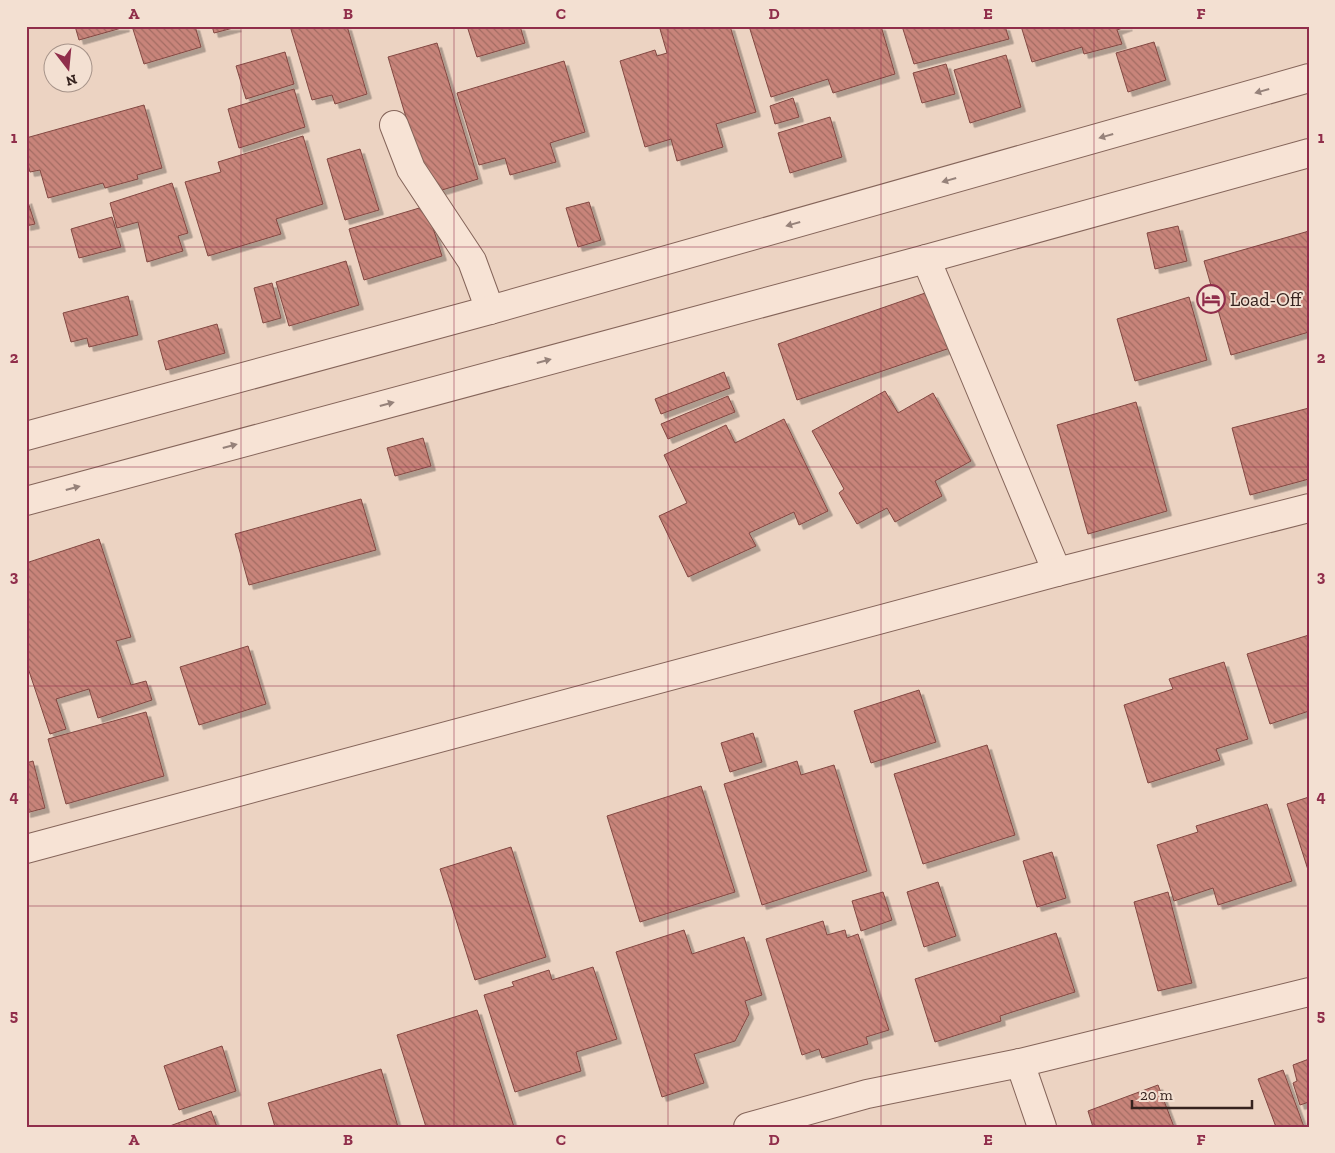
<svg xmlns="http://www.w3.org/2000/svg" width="1335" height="1153" viewBox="0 0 1335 1153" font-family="'Zilla Slab',serif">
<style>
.building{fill:url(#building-back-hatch);stroke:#824842;filter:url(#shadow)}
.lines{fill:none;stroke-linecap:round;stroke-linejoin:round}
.minor-casing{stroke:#85655a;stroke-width:30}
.minor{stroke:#f7e3d5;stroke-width:28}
.oneway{fill:#96827a}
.grid{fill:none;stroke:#902e4b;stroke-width:1;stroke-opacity:0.55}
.labels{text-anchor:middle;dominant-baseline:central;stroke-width:4;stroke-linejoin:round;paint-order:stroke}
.poi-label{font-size:19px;fill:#35221e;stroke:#f3e0d2;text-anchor:start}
.neatline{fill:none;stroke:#902e4b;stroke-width:2}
.grid-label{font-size:16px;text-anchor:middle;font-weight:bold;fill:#902e4b}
</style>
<defs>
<pattern id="building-back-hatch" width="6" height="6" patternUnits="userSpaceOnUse" patternTransform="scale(1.25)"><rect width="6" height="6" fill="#c8847a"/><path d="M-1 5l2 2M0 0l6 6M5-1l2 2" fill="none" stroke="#a36c63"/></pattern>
<filter id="shadow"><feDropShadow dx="4.5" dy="4.5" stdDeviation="0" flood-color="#0004"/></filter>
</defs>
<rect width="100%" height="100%" fill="#ecd3c2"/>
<g class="building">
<polygon points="75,26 125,26 125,27 79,40"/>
<polygon points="132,26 195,26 201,47 144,64"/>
<polygon points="212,26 236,26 237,27 214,33"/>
<polygon points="290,26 347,26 367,94 335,104 332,95 312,100"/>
<polygon points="467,26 520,26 525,43 477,57"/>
<polygon points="669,26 730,26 756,112 716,124 723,147 677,161 671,139 645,147 620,61 655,50 657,56 667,53 660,29"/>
<polygon points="749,26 881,26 895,74 833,93 828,79 771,97"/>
<polygon points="902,26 1005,26 1009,39 914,64"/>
<polygon points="1021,26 1128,26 1117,30 1122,44 1084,54 1082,47 1032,62"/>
<polygon points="1154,42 1166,80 1128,92 1116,53"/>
<polygon points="437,43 478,179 429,194 388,57"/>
<polygon points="285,52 294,84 246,99 236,66"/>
<polygon points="1006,55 1021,107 970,123 954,70"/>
<polygon points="564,61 585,132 550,143 556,162 510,175 505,158 479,165 457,93"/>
<polygon points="946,64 955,94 922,103 913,73"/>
<polygon points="294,89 305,127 239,148 228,109"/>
<polygon points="793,98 799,117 775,124 770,106"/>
<polygon points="144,105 162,168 137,175 138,179 105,188 103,183 48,198 40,170 30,172 26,158 26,138"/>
<polygon points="830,117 842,157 790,173 778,133"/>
<polygon points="303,136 323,204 276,219 281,234 208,256 185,182 221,172 218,162"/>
<polygon points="360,149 379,210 345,220 327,159"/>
<polygon points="172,183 188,233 178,236 183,251 147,262 138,222 117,228 110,203"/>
<polygon points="27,199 35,224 26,226 26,200"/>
<polygon points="589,202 601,240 578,247 566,208"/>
<polygon points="426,206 442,256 364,280 349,229"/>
<polygon points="112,217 121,247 79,258 71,229"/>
<polygon points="1178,226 1187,261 1155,269 1147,233"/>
<polygon points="1309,231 1309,332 1231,355 1204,261"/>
<polygon points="346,261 359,305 289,326 276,282"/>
<polygon points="272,283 281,318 263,323 254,288"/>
<polygon points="931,291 950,348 797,400 778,344"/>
<polygon points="128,296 138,335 89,347 87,338 71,342 63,313"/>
<polygon points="1189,297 1207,360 1135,381 1117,319"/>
<polygon points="217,324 225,353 166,370 158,341"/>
<polygon points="724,372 730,388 661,414 655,399"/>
<polygon points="885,391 898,413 933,393 971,461 935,481 942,496 895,522 887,508 857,524 839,493 844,489 812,431"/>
<polygon points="728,396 735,412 668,439 661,424"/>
<polygon points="1136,402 1167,511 1088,534 1057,425"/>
<polygon points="1309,408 1309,479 1250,495 1232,428"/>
<polygon points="784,419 828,511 799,525 794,512 749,533 756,546 688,577 659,516 687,503 664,455 726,425 735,443"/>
<polygon points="423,438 431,466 395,476 387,448"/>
<polygon points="361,499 376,550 249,585 235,534"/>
<polygon points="99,539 131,637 116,641 131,685 146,681 152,700 98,718 89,689 56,699 66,729 50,734 26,662 26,563"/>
<polygon points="1309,635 1309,711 1270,724 1247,654"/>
<polygon points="248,646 266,704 199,725 180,667"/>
<polygon points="1224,662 1248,739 1216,749 1220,760 1148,783 1124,705 1173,689 1169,679"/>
<polygon points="919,690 936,742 871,763 854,711"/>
<polygon points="146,712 164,776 66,804 48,739"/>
<polygon points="753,733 762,762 730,772 721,743"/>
<polygon points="987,745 1015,835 923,864 894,774"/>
<polygon points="33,761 45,808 26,813 26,763"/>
<polygon points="797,761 801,775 834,765 867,871 762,905 724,784"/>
<polygon points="701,786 735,892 640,922 607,816"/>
<polygon points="1309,797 1309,873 1287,804"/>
<polygon points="1267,804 1292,881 1218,905 1213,888 1174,901 1157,845 1198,832 1196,826"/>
<polygon points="511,847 546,957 475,980 440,869"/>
<polygon points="1052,852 1066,898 1037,907 1023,861"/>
<polygon points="938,882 956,936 924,947 907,892"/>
<polygon points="883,892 892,920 861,931 852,901"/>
<polygon points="1168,892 1192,983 1158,991 1134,902"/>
<polygon points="823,921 827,935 845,930 847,938 858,934 889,1030 866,1037 868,1044 822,1058 819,1049 802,1055 766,939"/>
<polygon points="684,930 692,954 744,937 762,995 745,1001 749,1014 735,1041 694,1054 704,1083 662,1097 616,952"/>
<polygon points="1056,933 1075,992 1000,1016 1001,1021 935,1042 915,979"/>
<polygon points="593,967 617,1039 576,1052 581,1071 515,1092 484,995 514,986 512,982 549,970 552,980"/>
<polygon points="477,1010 514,1127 426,1127 397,1035"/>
<polygon points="222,1046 236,1091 179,1110 164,1066"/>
<polygon points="1309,1059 1309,1102 1300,1105 1293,1083 1297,1081 1293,1065"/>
<polygon points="381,1069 398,1127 275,1127 268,1103"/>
<polygon points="1283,1070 1304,1127 1276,1127 1258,1079"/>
<polygon points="1158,1085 1174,1127 1093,1127 1088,1111"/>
<polygon points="211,1111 217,1127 167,1127"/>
</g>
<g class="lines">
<defs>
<g id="minor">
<polyline points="394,125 411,169 472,261 490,310"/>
<polyline points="926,259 1057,572"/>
<polyline points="26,436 490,310 1309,78"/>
<polyline points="26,501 926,259 1309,153"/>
<polyline points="26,849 1057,572 1309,508"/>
<polyline points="1020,1063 1042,1127"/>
<polyline points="748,1127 867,1094 1020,1063 1309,992"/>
</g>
</defs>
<use href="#minor" class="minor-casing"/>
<use href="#minor" class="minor"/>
</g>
<defs><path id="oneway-solid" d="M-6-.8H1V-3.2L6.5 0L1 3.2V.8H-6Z" transform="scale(1.25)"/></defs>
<g class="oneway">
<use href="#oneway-solid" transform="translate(1262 91) rotate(164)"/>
<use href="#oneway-solid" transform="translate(1106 136) rotate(164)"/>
<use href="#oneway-solid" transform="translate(949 180) rotate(164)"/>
<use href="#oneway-solid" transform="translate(793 224) rotate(164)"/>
<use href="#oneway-solid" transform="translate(544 361) rotate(-15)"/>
<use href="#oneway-solid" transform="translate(387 404) rotate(-15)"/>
<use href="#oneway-solid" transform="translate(230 446) rotate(-15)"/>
<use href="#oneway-solid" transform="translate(73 488) rotate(-15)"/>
</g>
<path class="grid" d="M 241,26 L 241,1127M 454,26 L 454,1127M 668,26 L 668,1127M 881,26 L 881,1127M 1094,26 L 1094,1127M 26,247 L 1309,247M 26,467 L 1309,467M 26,686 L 1309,686M 26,906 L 1309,906"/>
<defs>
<symbol id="hotel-ring" viewBox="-11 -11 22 22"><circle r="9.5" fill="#f3e0d2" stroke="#902e4b" stroke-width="1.5"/><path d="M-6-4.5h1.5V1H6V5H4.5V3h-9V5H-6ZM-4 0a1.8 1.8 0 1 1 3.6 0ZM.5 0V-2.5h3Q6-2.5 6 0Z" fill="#902e4b"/></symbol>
</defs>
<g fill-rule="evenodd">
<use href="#hotel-ring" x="1195" y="283" width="32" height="32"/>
</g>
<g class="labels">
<g class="poi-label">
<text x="1230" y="299">Load-Off</text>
</g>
</g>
<rect width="1335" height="1153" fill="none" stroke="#f3e0d2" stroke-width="55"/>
<g transform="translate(68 68) rotate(164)"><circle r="24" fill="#f3e0d2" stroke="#a7948a"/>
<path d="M0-4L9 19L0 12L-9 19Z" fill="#902e4b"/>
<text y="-8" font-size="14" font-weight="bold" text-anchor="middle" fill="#35221e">N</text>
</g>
<path d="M1132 1100v8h120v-8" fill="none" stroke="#35221e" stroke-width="2.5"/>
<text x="1140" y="1100" font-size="15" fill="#35221e" stroke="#f3e0d2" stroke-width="4" paint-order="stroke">20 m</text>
<rect x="28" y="28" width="1280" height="1098" class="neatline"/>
<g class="grid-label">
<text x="134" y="19">A</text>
<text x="348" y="19">B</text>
<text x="561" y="19">C</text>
<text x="774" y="19">D</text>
<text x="988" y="19">E</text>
<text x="1201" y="19">F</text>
<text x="14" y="143">1</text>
<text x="1321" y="143">1</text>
<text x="14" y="363">2</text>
<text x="1321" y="363">2</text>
<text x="14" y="582">3</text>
<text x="1321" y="582">3</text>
<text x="14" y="802">4</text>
<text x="1321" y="802">4</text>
<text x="14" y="1021">5</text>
<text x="1321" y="1021">5</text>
<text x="134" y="1145">A</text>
<text x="348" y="1145">B</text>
<text x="561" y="1145">C</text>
<text x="774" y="1145">D</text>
<text x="988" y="1145">E</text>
<text x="1201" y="1145">F</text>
</g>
</svg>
